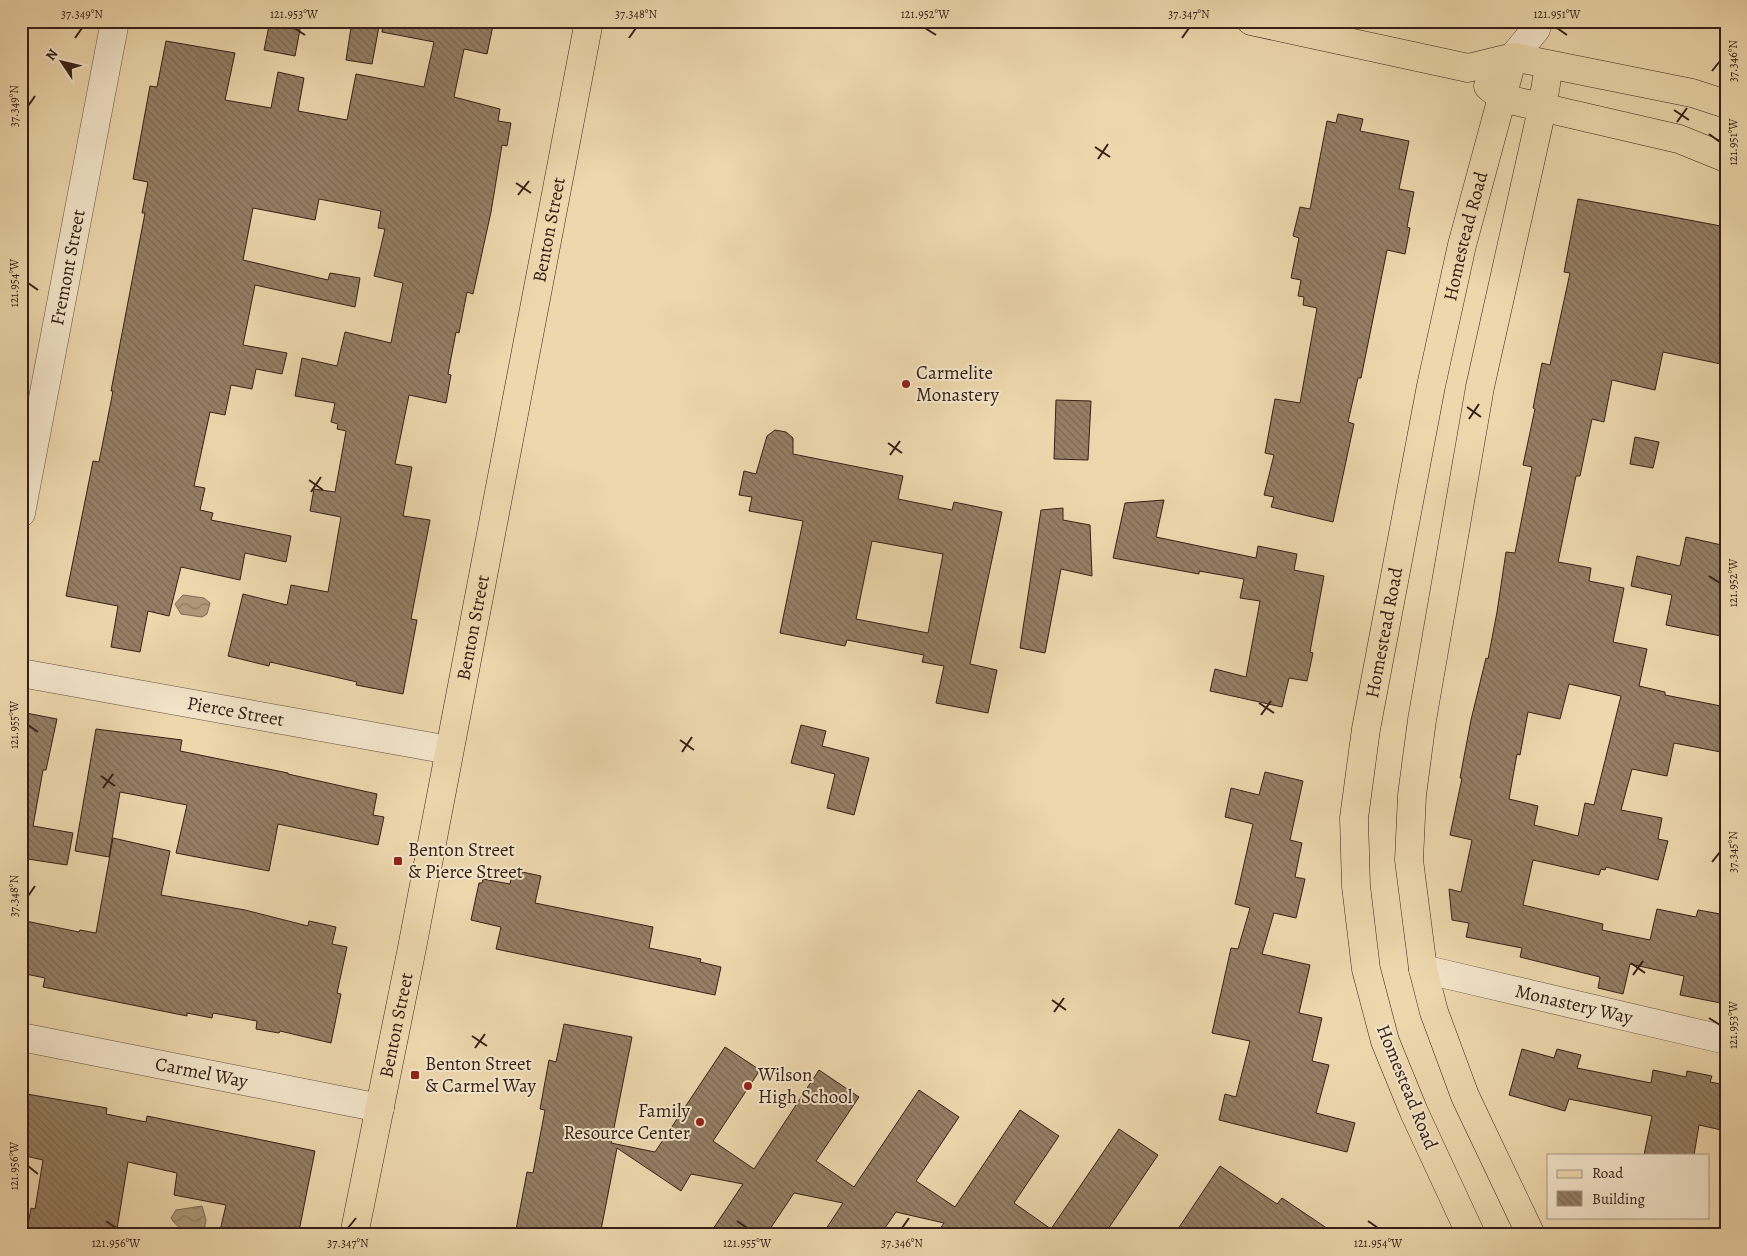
<svg xmlns="http://www.w3.org/2000/svg" width="1747" height="1256" viewBox="0 0 1747 1256" font-family="Alegreya,serif">
<style>
.water{fill:url(#water-waves);stroke:#7f6953}
.building{fill:url(#building-back-hatch);stroke:#372018;fill-rule:evenodd}
.lines{fill:none;stroke-linecap:round;stroke-linejoin:round}
.minor-casing{stroke:#644e3d;stroke-width:29}
.major-casing{stroke:#372018;stroke-width:29}
.minor{stroke:#f3e5ca;stroke-width:28}
.major{stroke:#edd7ad;stroke-width:28}
.ticks{fill:none;stroke:#372018;stroke-width:2}
.poi-dot{fill:#8f2418;stroke:#f3e5ca;stroke-width:2}
.labels{text-anchor:middle;dominant-baseline:central;stroke-width:4;stroke-linejoin:round;paint-order:stroke}
.street-label{font-size:19px;fill:#372018;stroke:#f3e5ca}
.poi-label{font-size:19px;fill:#372018;stroke:#f3e5ca;text-anchor:start}
.neatline{fill:none;stroke:#372018;stroke-width:2}
.ticks-label{font-size:12px;text-anchor:middle;fill:#372018}
</style>
<defs>
<pattern id="water-waves" width="16" height="10" patternUnits="userSpaceOnUse" patternTransform="scale(1.25)"><rect width="16" height="10" fill="#af997a"/><path d="M0 5q4-4 8 0t8 0" fill="none" stroke="#8f7c63"/></pattern>
<pattern id="building-back-hatch" width="6" height="6" patternUnits="userSpaceOnUse" patternTransform="scale(1.25)"><rect width="6" height="6" fill="#967f65"/><path d="M-1 5l2 2M0 0l6 6M5-1l2 2" fill="none" stroke="#7b6852"/></pattern>
</defs>
<rect width="100%" height="100%" fill="#edd7ad"/>
<filter id="stains"><feTurbulence type="fractalNoise" baseFrequency=".004" numOctaves="4"/><feColorMatrix values="0 0 0 0 .2 0 0 0 0 .09 0 0 0 0 .02 0 0 0 .5 -.17"/></filter>
<radialGradient id="worn" r=".72"><stop offset=".6" stop-color="#630" stop-opacity="0"/><stop offset="1" stop-color="#630" stop-opacity=".3"/></radialGradient>
<g class="water">
<polygon points="183,595 204,598 210,603 207,614 202,617 181,614 175,604"/>
<path d="M 202,1206 L 206,1220 L 204,1231 C 190,1230 178,1231 171,1218 L 176,1210 Z"/>
</g>
<g class="building">
<polygon points="270,21 301,24 295,56 264,50"/>
<polygon points="352,21 380,21 372,64 346,60"/>
<polygon points="383,21 494,21 487,54 464,49 454,97 500,109 498,121 511,123 507,146 502,145 491,212 473,294 467,292 459,333 456,332 448,374 451,375 446,403 409,395 395,464 412,467 403,516 430,520 411,619 417,620 403,694 356,685 357,682 270,662 269,666 228,656 243,594 287,605 291,585 328,592 341,517 310,511 314,489 335,492 346,431 337,429 338,424 331,422 335,403 295,396 302,358 337,366 345,332 391,343 403,283 374,276 385,229 378,228 381,211 319,199 315,220 253,208 243,260 328,280 330,273 360,278 355,307 255,285 243,345 287,353 282,374 256,369 252,389 231,385 225,415 210,412 194,486 205,488 200,510 213,513 211,520 291,536 286,562 245,553 240,580 181,567 169,616 148,611 140,652 111,647 118,606 66,596 93,461 99,462 113,391 111,391 145,213 142,213 148,182 133,179 150,86 157,87 166,41 235,53 225,100 271,108 278,72 304,78 298,111 347,120 356,74 424,87 434,42 382,32"/>
<polygon points="1338,114 1363,119 1360,131 1409,141 1399,189 1414,192 1407,227 1410,228 1405,254 1387,250 1361,378 1358,378 1348,422 1354,424 1333,522 1271,507 1274,497 1264,495 1274,455 1265,453 1275,399 1300,403 1317,308 1303,305 1304,297 1298,296 1301,280 1291,278 1299,238 1293,236 1300,207 1310,209 1327,121 1336,123"/>
<path d="M 1578,199 L 1726,227 L 1726,365 L 1663,352 L 1655,390 L 1612,380 L 1604,422 L 1592,419 L 1580,476 L 1576,476 L 1558,562 L 1591,568 L 1589,581 L 1624,588 L 1613,642 L 1647,649 L 1639,686 L 1665,692 L 1665,695 L 1726,707 L 1726,753 L 1674,743 L 1667,776 L 1632,769 L 1621,810 L 1662,818 L 1658,839 L 1668,841 L 1658,880 L 1606,867 L 1605,870 L 1601,869 L 1599,875 L 1533,860 L 1523,905 L 1603,924 L 1602,930 L 1650,940 L 1657,909 L 1696,917 L 1698,910 L 1726,915 L 1726,1004 L 1680,995 L 1684,976 L 1630,964 L 1623,994 L 1598,988 L 1600,977 L 1520,957 L 1522,948 L 1466,937 L 1469,923 L 1452,920 L 1449,889 L 1461,892 L 1472,840 L 1450,835 L 1462,778 L 1460,778 L 1471,720 L 1486,658 L 1488,659 L 1497,612 L 1506,552 L 1515,553 L 1532,467 L 1523,465 L 1535,409 L 1533,408 L 1542,363 L 1550,365 L 1570,273 L 1564,272 ZM 1569,684 L 1621,696 L 1594,805 L 1585,803 L 1578,836 L 1534,825 L 1538,806 L 1509,799 L 1517,754 L 1520,755 L 1528,712 L 1560,719 Z"/>
<polygon points="1056,400 1091,401 1088,460 1054,459"/>
<path d="M 775,430 L 786,432 L 793,438 L 793,454 L 903,476 L 898,499 L 952,510 L 954,502 L 1002,512 L 970,664 L 997,670 L 988,713 L 936,703 L 944,666 L 922,662 L 924,655 L 847,640 L 845,646 L 780,633 L 803,521 L 749,511 L 752,497 L 739,495 L 744,471 L 756,474 L 767,436 ZM 872,541 L 943,554 L 928,633 L 856,619 Z"/>
<polygon points="1635,437 1659,442 1653,468 1630,464"/>
<polygon points="1164,500 1156,537 1256,558 1258,546 1297,554 1294,570 1324,576 1310,652 1313,653 1307,681 1289,678 1282,707 1210,691 1215,669 1246,677 1260,601 1240,598 1244,579 1199,571 1199,574 1113,558 1125,503"/>
<polygon points="1063,508 1063,520 1090,525 1092,576 1061,569 1045,653 1020,648 1041,510"/>
<polygon points="1686,537 1726,546 1726,637 1666,625 1672,595 1631,586 1637,556 1680,566"/>
<polygon points="21,712 57,719 46,770 43,770 33,826 73,833 67,865 21,858"/>
<polygon points="801,725 826,731 822,746 869,758 854,815 827,808 835,774 791,763"/>
<polygon points="96,729 182,740 180,751 288,773 288,774 377,794 373,815 384,817 378,845 278,824 269,871 176,853 187,805 120,792 109,857 75,851"/>
<polygon points="1265,772 1303,781 1290,840 1302,843 1295,877 1305,879 1296,918 1274,913 1262,954 1310,965 1299,1013 1322,1018 1312,1061 1329,1065 1316,1113 1355,1123 1347,1152 1219,1120 1225,1094 1236,1097 1250,1041 1212,1033 1231,948 1238,949 1250,908 1235,904 1253,824 1225,817 1231,788 1259,795"/>
<polygon points="113,838 170,851 161,895 245,910 308,926 309,921 336,927 332,944 347,947 337,993 341,994 331,1043 280,1031 279,1033 256,1029 257,1021 213,1013 212,1018 187,1013 187,1016 43,987 45,978 21,973 21,920 79,932 80,930 96,933"/>
<polygon points="513,870 541,876 535,903 653,927 649,948 701,959 700,962 721,967 715,995 496,949 501,927 471,920 479,883 482,883 483,879 510,884"/>
<polygon points="564,1024 632,1037 611,1143 655,1152 725,1047 760,1070 713,1141 754,1169 819,1070 859,1097 816,1161 854,1187 919,1090 959,1117 916,1181 955,1207 1020,1110 1059,1136 1014,1203 1051,1229 1119,1129 1158,1155 1104,1235 1010,1235 994,1232 993,1235 936,1235 944,1223 896,1212 880,1235 822,1235 843,1203 794,1193 766,1235 709,1235 743,1184 691,1174 681,1191 617,1148 600,1235 515,1235 527,1172 533,1173 545,1110 540,1109 549,1060 556,1062"/>
<polygon points="1522,1049 1554,1058 1557,1049 1581,1055 1577,1068 1651,1083 1653,1070 1686,1077 1687,1071 1712,1076 1710,1082 1726,1085 1726,1131 1699,1125 1694,1155 1644,1155 1652,1116 1569,1099 1565,1111 1509,1095"/>
<polygon points="21,1093 107,1108 106,1114 146,1122 147,1116 315,1151 299,1231 295,1230 294,1235 219,1235 226,1205 174,1195 177,1173 128,1162 116,1235 26,1235 31,1208 35,1209 43,1160 21,1155"/>
<polygon points="1220,1166 1277,1204 1282,1198 1337,1235 1174,1235"/>
</g>
<g class="lines">
<defs>
<g id="minor">
<polyline points="1513,57 1536,29 1538,21"/>
<path id="s1" d="M 21,513 L 115,21"/>
<path id="s2" d="M 21,673 L 449,750"/>
<path id="s3" d="M 1423,969 L 1726,1040"/>
<path id="s4" d="M 21,1037 L 380,1108"/>
</g>
<g id="major">
<polyline points="1251,21 1468,68 1513,57 1692,93 1726,104"/>
<polyline points="1488,86 1502,98 1679,139 1726,158"/>
<path id="s5" d="M 354,1235 L 411,953 L 589,21"/>
<path id="s6" d="M 1471,1235 L 1414,1112 L 1385,1041 L 1366,969 L 1356,886 L 1354,818 L 1366,729 L 1431,386 L 1462,245 L 1513,57"/>
<polyline points="1531,1235 1465,1096 1434,1012 1423,969 1409,860 1412,795 1422,720 1480,387 1542,109 1549,65"/>
</g>
</defs>
<use href="#minor" class="minor-casing"/>
<use href="#major" class="major-casing"/>
<use href="#minor" class="minor"/>
<use href="#major" class="major"/>
</g>
<path class="ticks" d="M 294,28 L 305,35M 925,28 L 936,35M 1557,28 L 1567,35M 75,38 L 82,28M 629,38 L 636,28M 1182,38 L 1189,28M 1712,71 L 1720,61M 28,106 L 35,96M 1674,110 L 1689,120M 1677,122 L 1687,108M 1709,134 L 1720,142M 1095,147 L 1110,157M 1098,159 L 1108,144M 516,183 L 531,193M 518,195 L 529,181M 28,283 L 38,290M 1467,407 L 1481,417M 1469,419 L 1479,404M 888,443 L 902,453M 890,455 L 900,441M 309,480 L 323,490M 311,492 L 321,477M 1709,576 L 1720,583M 1259,703 L 1274,713M 1261,715 L 1271,701M 28,725 L 38,732M 680,740 L 694,750M 682,752 L 692,737M 101,776 L 115,786M 103,788 L 113,774M 1712,862 L 1720,852M 28,896 L 35,886M 1631,963 L 1645,973M 1633,975 L 1643,961M 1052,1000 L 1066,1010M 1054,1012 L 1064,998M 1709,1018 L 1720,1025M 472,1036 L 487,1046M 475,1048 L 485,1034M 28,1166 L 38,1174M 106,1221 L 116,1228M 737,1221 L 747,1228M 1368,1221 L 1378,1228M 348,1228 L 356,1218M 902,1228 L 909,1218"/>
<g class="poi-dot">
<circle cx="906" cy="384" r="5"/>
<rect x="393" y="856" width="10" height="10" rx="2.5"/>
<rect x="410" y="1070" width="10" height="10" rx="2.5"/>
<circle cx="748" cy="1086" r="5"/>
<circle cx="700" cy="1122" r="5"/>
</g>
<g class="labels">
<g class="street-label">
<text stroke="none"><textPath href="#s5" startOffset="1024">Benton Street</textPath></text>
<text stroke="none"><textPath href="#s6" startOffset="1031">Homestead Road</textPath></text>
<text stroke="none"><textPath href="#s1" startOffset="250">Fremont Street</textPath></text>
<text stroke="none"><textPath href="#s5" startOffset="619">Benton Street</textPath></text>
<text stroke="none"><textPath href="#s6" startOffset="626">Homestead Road</textPath></text>
<text stroke="none"><textPath href="#s2" startOffset="218">Pierce Street</textPath></text>
<text stroke="none"><textPath href="#s3" startOffset="155">Monastery Way</textPath></text>
<text stroke="none"><textPath href="#s5" startOffset="214">Benton Street</textPath></text>
<text stroke="none"><textPath href="#s4" startOffset="184">Carmel Way</textPath></text>
<text transform="translate(1407 1087) rotate(68)">Homestead Road</text>
</g>
<g class="poi-label">
<text x="916" y="373">Carmelite<tspan x="916" dy="22">Monastery</tspan></text>
<text x="408" y="850">Benton Street<tspan x="408" dy="22">&amp; Pierce Street</tspan></text>
<text x="425" y="1064">Benton Street<tspan x="425" dy="22">&amp; Carmel Way</tspan></text>
<text x="758" y="1075">Wilson<tspan x="758" dy="22">High School</tspan></text>
<text x="690" y="1111" text-anchor="end">Family<tspan x="690" dy="22">Resource Center</tspan></text>
</g>
</g>
<rect width="1747" height="1256" fill="none" stroke="#edd7ad" stroke-width="55"/>
<rect x="1547" y="1154" width="162" height="65" fill="#f3e5ca" stroke="#a89683"/>
<rect x="1557" y="1170" width="25" height="8" fill="#edd7ad" stroke="#a89683"/>
<text x="1592" y="1178" font-size="15" fill="#372018">Road</text>
<rect x="1557" y="1191" width="25" height="15" fill="url(#building-back-hatch)" stroke="#a89683"/>
<text x="1592" y="1204" font-size="15" fill="#372018">Building</text>
<g transform="translate(62 62) rotate(305)" stroke="#f3e5ca" stroke-width="4" paint-order="stroke">
<path d="M0-4L9 19L0 12L-9 19Z" fill="#372018"/>
<text y="-8" font-size="14" font-weight="bold" text-anchor="middle" fill="#372018">N</text>
</g>
<rect x="28" y="28" width="1692" height="1200" class="neatline"/>
<g class="ticks-label">
<text x="82" y="18">37.349°N</text>
<text x="294" y="18">121.953°W</text>
<text x="636" y="18">37.348°N</text>
<text x="925" y="18">121.952°W</text>
<text x="1189" y="18">37.347°N</text>
<text x="1557" y="18">121.951°W</text>
<text transform="translate(1733 61) rotate(-90)" y="4">37.346°N</text>
<text transform="translate(14 106) rotate(-90)" y="4">37.349°N</text>
<text transform="translate(1733 142) rotate(-90)" y="4">121.951°W</text>
<text transform="translate(14 283) rotate(-90)" y="4">121.954°W</text>
<text transform="translate(1733 583) rotate(-90)" y="4">121.952°W</text>
<text transform="translate(14 725) rotate(-90)" y="4">121.955°W</text>
<text transform="translate(1733 852) rotate(-90)" y="4">37.345°N</text>
<text transform="translate(14 896) rotate(-90)" y="4">37.348°N</text>
<text transform="translate(1733 1025) rotate(-90)" y="4">121.953°W</text>
<text transform="translate(14 1166) rotate(-90)" y="4">121.956°W</text>
<text x="116" y="1247">121.956°W</text>
<text x="348" y="1247">37.347°N</text>
<text x="747" y="1247">121.955°W</text>
<text x="902" y="1247">37.346°N</text>
<text x="1378" y="1247">121.954°W</text>
</g>
<rect width="100%" height="100%" filter="url(#stains)"/>
<rect width="100%" height="100%" fill="url(#worn)"/>
</svg>
